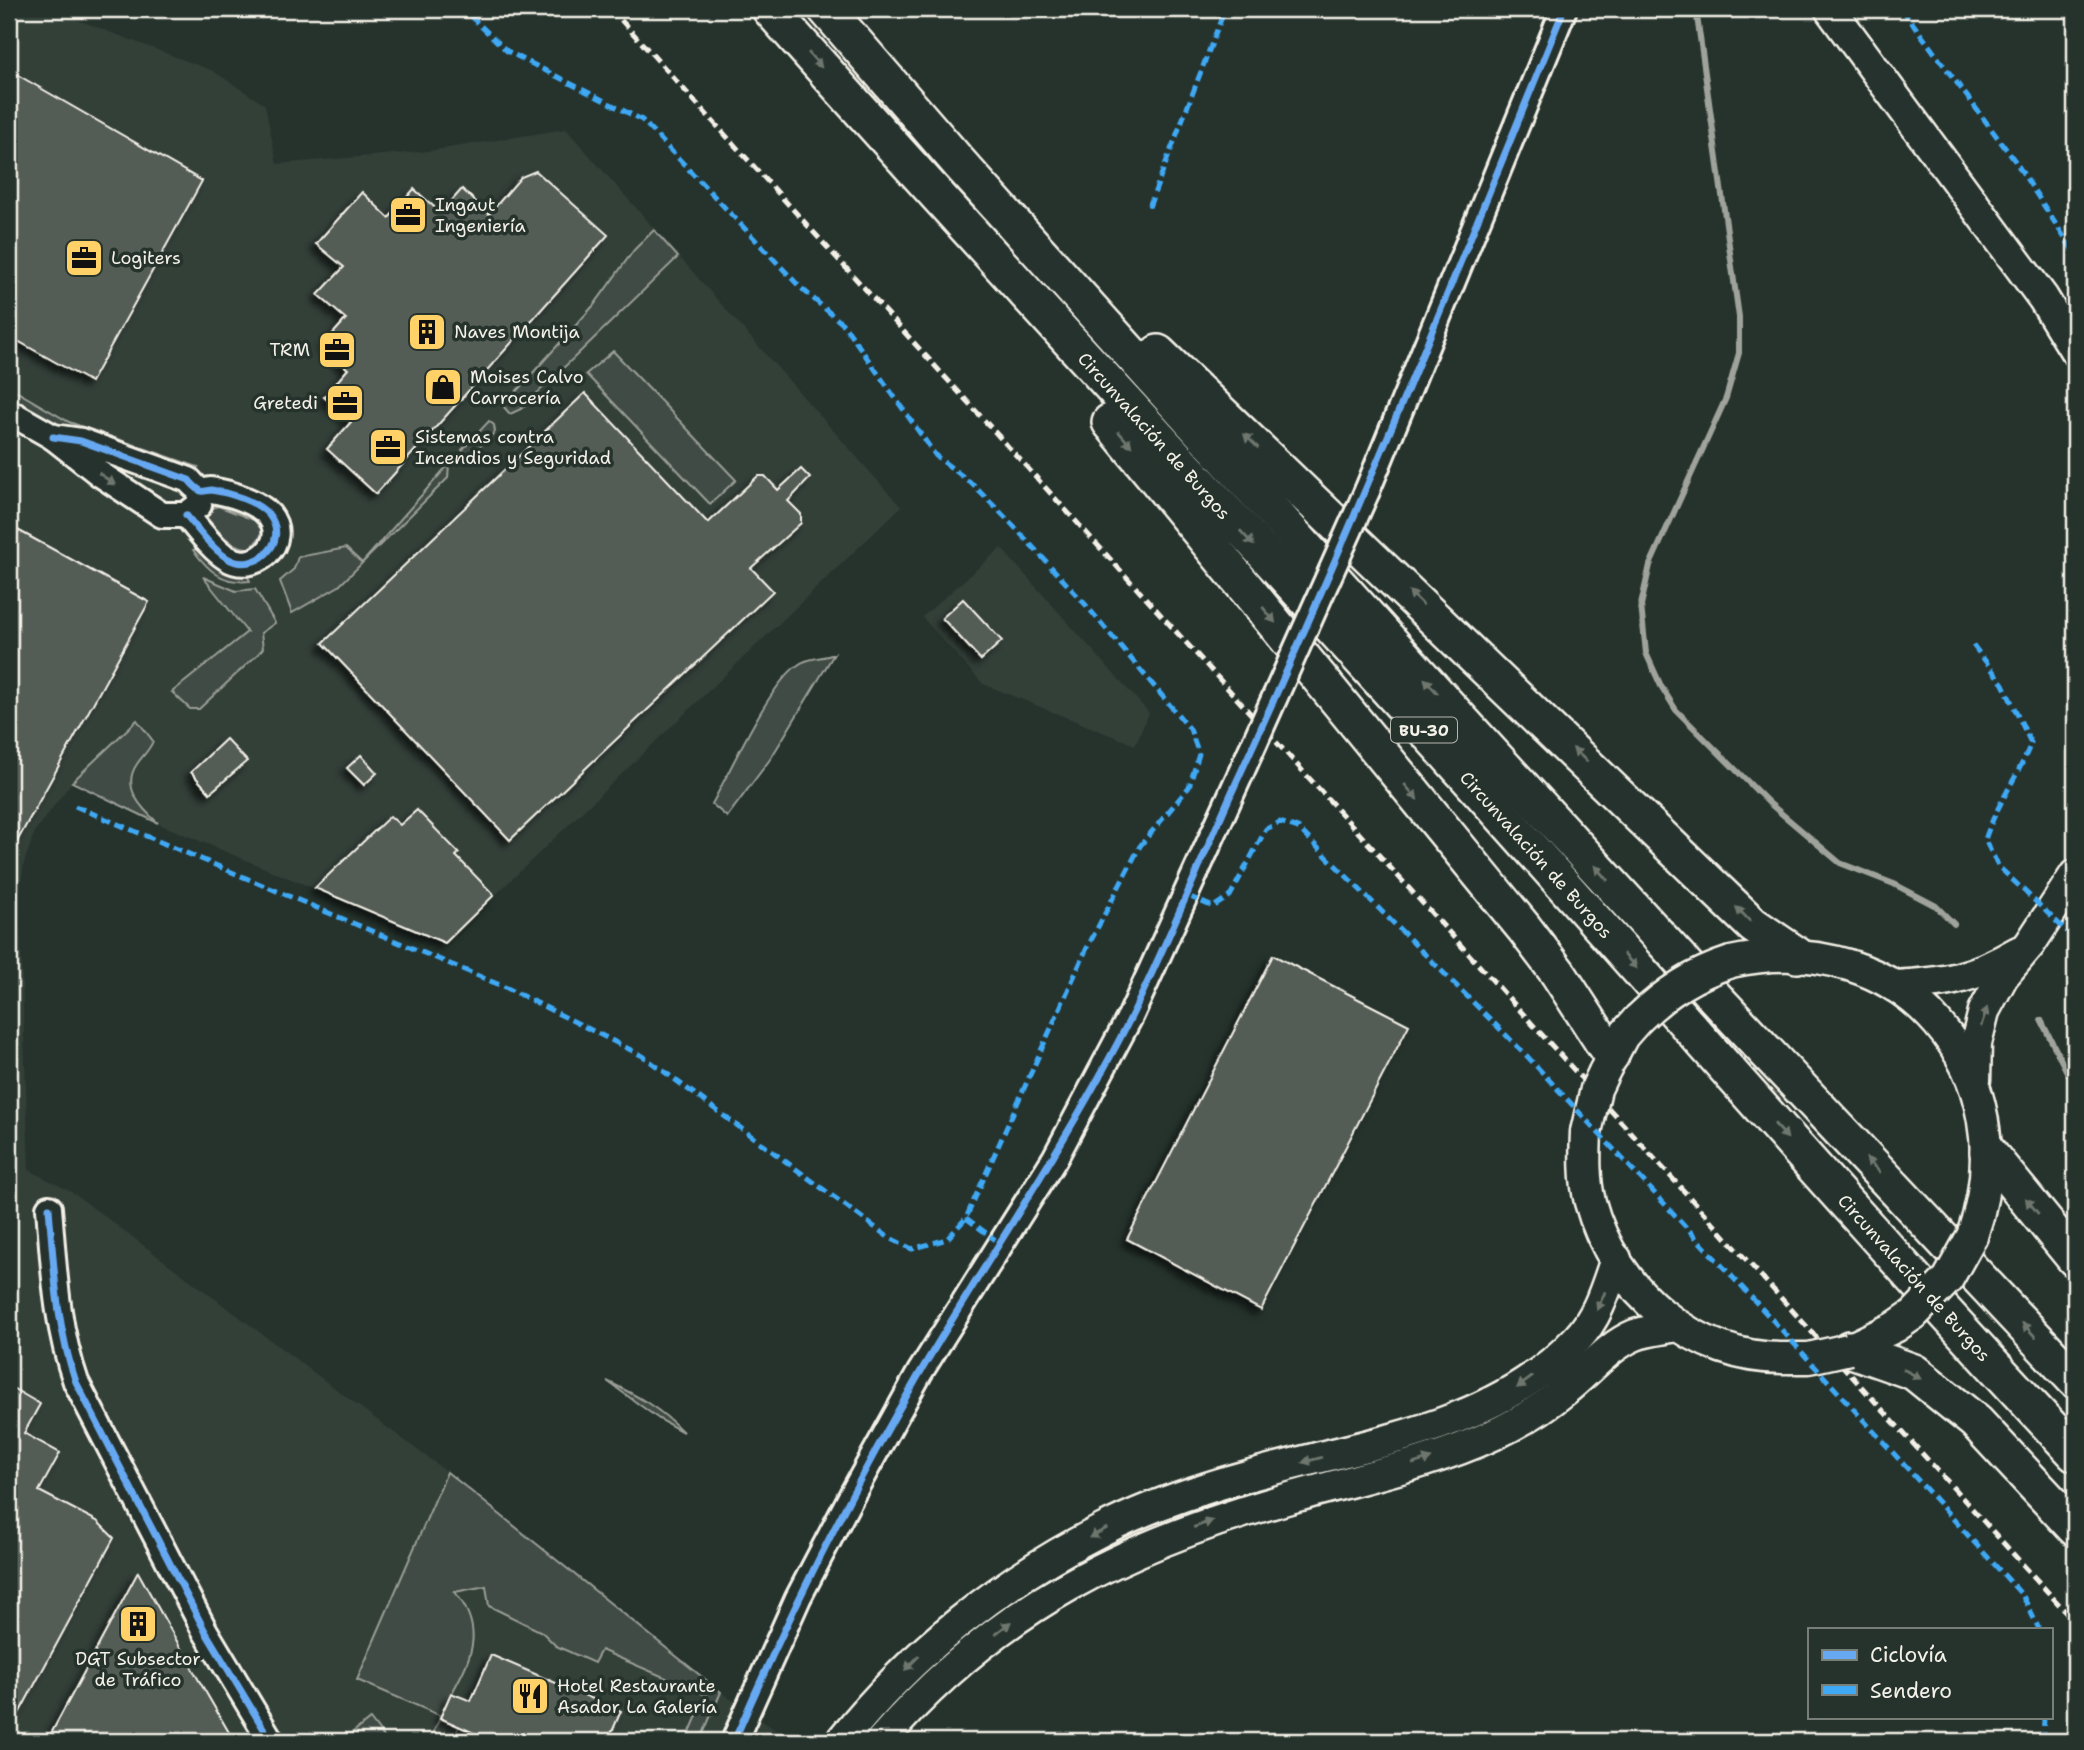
<svg xmlns="http://www.w3.org/2000/svg" width="2084" height="1750" viewBox="0 0 2084 1750" font-family="'Shantell Sans',sans-serif">
<style>
.built{fill:#333f39}
.green{fill:#414b45;stroke:#9a9e96;stroke-width:2}
.lines{fill:none;stroke-linecap:round;stroke-linejoin:round}
.stream{stroke:#9fa39b;stroke-width:6}
.building{fill:#525c55;stroke:#f4f1e8;stroke-width:2;filter:url(#shadow)}
.minor-casing{stroke:#f4f1e8;stroke-width:30}
.major-casing{stroke:#f4f1e8;stroke-width:35}
.highway-casing{stroke:#f4f1e8;stroke-width:40}
.minor{stroke:#26332d;stroke-width:24}
.major{stroke:#26332d;stroke-width:30}
.highway{stroke:#26332d;stroke-width:35}
.rail{stroke:#f4f1e8;stroke-width:5;stroke-dasharray:10 5;stroke-linecap:butt}
.minor-bridge-casing{stroke:#f4f1e8;stroke-width:30;stroke-linecap:butt}
.major-bridge-casing{stroke:#f4f1e8;stroke-width:35;stroke-linecap:butt}
.minor-bridge{stroke:#26332d;stroke-width:24}
.major-bridge{stroke:#26332d;stroke-width:30}
.quiet{stroke:#3fa9f5;stroke-width:5;stroke-dasharray:10 5;stroke-linecap:butt}
.cycleway-casing{stroke:#26332d;stroke-width:11}
.cycleway{stroke:#66a8f1;stroke-width:7}
.oneway{fill:#6e766e}
.labels{text-anchor:middle;dominant-baseline:central;stroke-width:7;stroke-linejoin:round;paint-order:stroke}
.shield{fill:#26332d;stroke:#b6b8b0;stroke-width:2}
.shield-label{font-size:16px;font-weight:bold;fill:#f4f1e8}
.poi-label{font-size:18px;fill:#f4f1e8;stroke:#26332d;text-anchor:start}
.street-label{font-size:18px;fill:#f4f1e8;stroke:#26332d}
</style>
<defs>
<filter id="shadow"><feDropShadow dx="-5.5" dy="5.5" stdDeviation="3.5" flood-color="#0009"/></filter>
</defs>
<rect width="100%" height="100%" fill="#26332d"/>
<filter id="ink" filterUnits="userSpaceOnUse"><feTurbulence type="fractalNoise" baseFrequency=".0143" numOctaves="2"/><feDisplacementMap in="SourceGraphic" scale="14" xChannelSelector="R" yChannelSelector="G"/><feConvolveMatrix kernelMatrix="1 2 1 2 8 2 1 2 1" color-interpolation-filters="sRGB"/></filter>
<g filter="url(#ink)">
<g class="built">
<polygon points="9,9 63,9 62,14 213,71 265,105 277,164 429,151 566,129 901,507 445,943 140,816 72,782 35,831 24,863 19,897 29,1170 72,1192 447,1472 721,1692 791,1741 9,1741"/>
<polygon points="1001,548 1149,713 1135,745 983,684 922,617"/>
</g>
<g class="green">
<polygon points="654,230 678,257 521,409 510,414 503,406 594,305 634,250"/>
<polygon points="613,351 736,480 710,504 586,374"/>
<polygon points="9,387 69,422 198,467 192,471 62,427 9,396"/>
<polygon points="489,421 494,425 495,432 472,454 467,454 462,450"/>
<polygon points="449,464 448,478 339,586 292,613 280,581 294,569 298,557 346,548 362,563"/>
<path d="M 218,506 L 254,520 L 261,529 L 261,536 L 251,548 C 231,550 217,529 205,516 L 208,510 Z"/>
<path d="M 201,548 L 219,568 L 247,575 L 250,581 C 222,584 209,571 193,550 Z"/>
<polygon points="203,577 236,591 255,589 275,623 261,633 263,648 259,653 199,709 190,709 172,692 247,632"/>
<path d="M 834,654 L 771,758 L 727,817 L 712,804 C 730,771 769,684 798,665 C 808,657 822,659 834,654 Z"/>
<path d="M 137,720 L 153,741 C 149,751 143,755 137,764 C 121,787 141,808 158,823 L 72,782 Z"/>
<path d="M 607,1381 C 636,1395 660,1408 683,1432 L 659,1419 Z"/>
<path d="M 447,1472 L 721,1692 L 700,1741 L 686,1741 L 706,1695 L 601,1650 L 594,1663 L 556,1646 L 542,1632 L 489,1606 L 486,1586 L 455,1592 C 494,1641 459,1672 441,1716 L 357,1680 Z"/>
<polygon points="440,1718 459,1726 453,1741 429,1741"/>
<polygon points="370,1719 387,1741 346,1741 344,1739"/>
</g>
<g class="lines">
<g class="stream">
<polyline points="1696,9 1739,317 1739,353 1726,398 1650,565 1641,605 1646,653 1661,686 1676,710 1769,803 1840,863 1894,884 1936,906 1954,924"/>
<polyline points="2041,1020 2075,1088"/>
</g>
</g>
<g class="building">
<polygon points="9,70 202,181 91,382 9,336"/>
<polygon points="536,171 608,235 376,494 327,449 351,422 324,397 348,369 322,346 346,319 318,295 344,267 316,244 362,192 389,218 414,189 441,213 462,189 489,214 521,177"/>
<polygon points="585,393 708,523 758,476 765,476 778,490 801,469 810,478 788,501 801,514 801,523 751,568 773,591 510,840 323,643"/>
<polygon points="14,528 149,602 9,856 9,538"/>
<polygon points="963,599 1002,641 981,660 942,618"/>
<polygon points="226,739 247,761 210,793 191,772"/>
<polygon points="361,755 377,773 364,785 347,768"/>
<polygon points="417,810 459,853 456,856 494,895 445,943 315,888 390,816 400,825"/>
<polygon points="1273,955 1409,1025 1261,1310 1127,1239"/>
<polygon points="9,1386 40,1404 24,1433 60,1453 39,1491 97,1521 114,1538 9,1732"/>
<polygon points="138,1572 197,1677 234,1741 47,1741"/>
<polygon points="491,1655 621,1711 608,1741 478,1741 481,1736 440,1718 451,1693 471,1701"/>
</g>
<g class="lines">
<defs>
<g id="minor">
<polyline points="9,412 53,437 100,474 162,515 186,515 199,505"/>
<path d="M 53,437 L 81,441 L 189,480 C 191,483 197,489 201,491 C 204,492 208,490 211,490 C 230,493 257,501 269,515 C 291,543 254,575 227,558 C 211,548 198,529 186,515"/>
<polyline points="1367,491 1564,9"/>
<path d="M 49,1208 C 54,1268 56,1325 76,1382 L 205,1631 L 271,1741"/>
<polyline points="734,1741 798,1598 854,1491 920,1372 1055,1158 1131,1015 1240,775"/>
</g>
<g id="major">
<polyline points="1830,9 2043,298 2075,350"/>
<path d="M 1731,962 C 1903,923 2029,1072 1972,1236"/>
<path d="M 1894,986 C 1946,983 1972,979 2018,952"/>
<polyline points="1604,1072 1623,1036 1638,1019"/>
<polyline points="1975,1080 1976,1043 1984,1011 2003,976 2030,944 2075,875"/>
<path d="M 1586,1132 C 1585,1155 1584,1179 1590,1202 C 1614,1291 1695,1361 1789,1358"/>
<polyline points="1849,1349 1895,1327 1914,1314"/>
<path d="M 841,1741 C 911,1653 1001,1581 1102,1530 C 1168,1496 1244,1476 1317,1458 C 1409,1436 1510,1412 1577,1339 C 1598,1317 1606,1288 1616,1259"/>
<path d="M 881,1741 C 996,1607 1130,1542 1297,1496 C 1363,1477 1431,1464 1493,1435 C 1518,1423 1544,1408 1565,1390 C 1588,1372 1608,1346 1635,1335 C 1648,1330 1664,1329 1677,1326"/>
</g>
<g id="highway">
<path d="M 770,9 C 995,263 1227,510 1454,762 C 1661,993 1863,1227 2075,1453"/>
<polyline points="826,9 960,164 1449,707 1709,991 2075,1380"/>
<polyline points="1158,353 1753,925 1797,955"/>
<polyline points="1110,422 1524,928 1558,973 1611,1055"/>
<polyline points="1988,1152 2075,1259"/>
<polyline points="1849,1349 1914,1372 1976,1422 2075,1528"/>
</g>
</defs>
<use href="#minor" class="minor-casing"/>
<use href="#major" class="major-casing"/>
<use href="#highway" class="highway-casing"/>
<use href="#minor" class="minor"/>
<use href="#major" class="major"/>
<use href="#highway" class="highway"/>
<polyline class="rail" points="611,9 2075,1622"/>
<defs>
<polyline id="minor-bridge" points="1240,775 1367,491"/>
<g id="major-bridge">
<path d="M 1638,1019 C 1666,992 1694,974 1731,962"/>
<polyline points="1586,1132 1596,1089 1604,1072"/>
<polyline points="1914,1314 1948,1279 1972,1236"/>
<polyline points="1789,1358 1809,1358 1849,1349"/>
</g>
</defs>
<use href="#minor-bridge" class="minor-bridge-casing"/>
<use href="#major-bridge" class="major-bridge-casing"/>
<use href="#minor-bridge" class="minor-bridge"/>
<use href="#major-bridge" class="major-bridge"/>
<g class="quiet">
<polyline points="1902,9 2015,161 2075,254"/>
<polyline points="1149,207 1225,9"/>
<path d="M 1973,645 L 2003,684 L 2031,743 C 2018,777 1996,805 1985,840 L 1999,867 L 2075,939"/>
<polyline points="75,806 507,988 643,1056 888,1237 912,1249 947,1239 966,1218 1086,950 1140,846 1189,787 1199,754 1190,729 1085,604 1010,522 970,482 936,456 844,325 801,288 642,120 507,51 463,9"/>
<polyline points="1188,896 1213,907 1230,896 1266,829 1280,822 1298,828 1525,1054 1779,1327 2023,1596 2039,1629"/>
<polyline points="966,1218 1001,1244"/>
<polyline points="2043,1741 2044,1717"/>
</g>
<defs>
<g id="cycleway">
<path d="M 53,437 L 81,441 L 189,480 C 191,483 197,489 201,491 C 204,492 208,490 211,490 C 230,493 257,501 269,515 C 291,543 254,575 227,558 C 211,548 198,529 186,515"/>
<path d="M 49,1208 C 54,1268 56,1325 76,1382 L 205,1631 L 271,1741"/>
<path d="M 734,1741 C 789,1614 851,1490 921,1371 C 992,1251 1071,1137 1133,1013 C 1170,937 1201,860 1236,783 C 1353,528 1458,269 1564,9"/>
</g>
</defs>
<use href="#cycleway" class="cycleway-casing"/>
<use href="#cycleway" class="cycleway"/>
</g>
<defs><path id="oneway-solid" d="M-6-.8H1V-3.2L6.5 0L1 3.2V.8H-6Z" transform="scale(1.75)"/></defs>
<g class="oneway">
<use href="#oneway-solid" transform="translate(815 60) rotate(49)"/>
<use href="#oneway-solid" transform="translate(1125 439) rotate(49)"/>
<use href="#oneway-solid" transform="translate(1251 441) rotate(-136)"/>
<use href="#oneway-solid" transform="translate(107 479) rotate(35)"/>
<use href="#oneway-solid" transform="translate(1247 538) rotate(47)"/>
<use href="#oneway-solid" transform="translate(1416 598) rotate(-136)"/>
<use href="#oneway-solid" transform="translate(1269 615) rotate(51)"/>
<use href="#oneway-solid" transform="translate(1431 686) rotate(-132)"/>
<use href="#oneway-solid" transform="translate(1580 755) rotate(-136)"/>
<use href="#oneway-solid" transform="translate(1411 792) rotate(50)"/>
<use href="#oneway-solid" transform="translate(1601 873) rotate(-132)"/>
<use href="#oneway-solid" transform="translate(1743 914) rotate(-135)"/>
<use href="#oneway-solid" transform="translate(1630 961) rotate(48)"/>
<use href="#oneway-solid" transform="translate(1984 1017) rotate(-72)"/>
<use href="#oneway-solid" transform="translate(1781 1131) rotate(48)"/>
<use href="#oneway-solid" transform="translate(1873 1165) rotate(-133)"/>
<use href="#oneway-solid" transform="translate(2032 1206) rotate(-129)"/>
<use href="#oneway-solid" transform="translate(1601 1301) rotate(114)"/>
<use href="#oneway-solid" transform="translate(2029 1330) rotate(-133)"/>
<use href="#oneway-solid" transform="translate(1912 1374) rotate(29)"/>
<use href="#oneway-solid" transform="translate(1525 1382) rotate(144)"/>
<use href="#oneway-solid" transform="translate(1312 1460) rotate(165)"/>
<use href="#oneway-solid" transform="translate(1422 1461) rotate(-17)"/>
<use href="#oneway-solid" transform="translate(1203 1524) rotate(-20)"/>
<use href="#oneway-solid" transform="translate(1098 1533) rotate(152)"/>
<use href="#oneway-solid" transform="translate(1003 1628) rotate(-38)"/>
<use href="#oneway-solid" transform="translate(912 1663) rotate(135)"/>
</g>
</g>
<defs>
<symbol id="office-square" viewBox="-11 -11 22 22"><rect x="-9" y="-9" width="18" height="18" rx="4" fill="#ffd166" stroke="#26332d"/><path d="M-6-3h4V-5.5h4V-3h4V5H-6ZM-1-4.5V-3h2v-1.5ZM-6 0V1H6V0Z" fill="#111"/></symbol>
<symbol id="building-square" viewBox="-11 -11 22 22"><rect x="-9" y="-9" width="18" height="18" rx="4" fill="#ffd166" stroke="#26332d"/><path d="M-4-6H4V6H1V3H-1V6H-4ZM-2.5-4.3h1.7v1.8h-1.7ZM.8-4.3h1.7v1.8H.8ZM-2.5-1h1.7V.8h-1.7ZM.8-1h1.7V.8H.8Z" fill="#111"/></symbol>
<symbol id="shop-square" viewBox="-11 -11 22 22"><rect x="-9" y="-9" width="18" height="18" rx="4" fill="#ffd166" stroke="#26332d"/><path d="M-5-2.5h2.3a2.7 3.5 0 0 1 5.4 0H5L5.5 6h-11ZM-1.5-2.5h3a1.5 2.3 0 0 0-3 0Z" fill="#111"/></symbol>
<symbol id="restaurant-square" viewBox="-11 -11 22 22"><rect x="-9" y="-9" width="18" height="18" rx="4" fill="#ffd166" stroke="#26332d"/><path d="M-5-6h1v4h1v-4h1v4h1v-4h1v5L-1.5 .5V6h-2V.5L-5-1ZM5-6V6H3V1.5H1.5Q1.5-4 5-6Z" fill="#111"/></symbol>
</defs>
<g fill-rule="evenodd">
<use href="#office-square" x="386" y="193" width="44" height="44"/>
<use href="#office-square" x="62" y="236" width="44" height="44"/>
<use href="#building-square" x="405" y="310" width="44" height="44"/>
<use href="#office-square" x="315" y="328" width="44" height="44"/>
<use href="#shop-square" x="421" y="365" width="44" height="44"/>
<use href="#office-square" x="323" y="381" width="44" height="44"/>
<use href="#office-square" x="366" y="425" width="44" height="44"/>
<use href="#building-square" x="116" y="1602" width="44" height="44"/>
<use href="#restaurant-square" x="508" y="1674" width="44" height="44"/>
</g>
<g class="labels">
<rect class="shield" x="1391" y="717.5" width="66" height="25" rx="5"/>
<g class="shield-label">
<text x="1424" y="730">BU-30</text>
</g>
<g class="poi-label">
<text x="435" y="205">Ingaut<tspan x="435" dy="21">Ingeniería</tspan></text>
<text x="111" y="258">Logiters</text>
<text x="454" y="332">Naves Montija</text>
<text x="310" y="350" text-anchor="end">TRM</text>
<text x="470" y="377">Moises Calvo<tspan x="470" dy="21">Carrocería</tspan></text>
<text x="318" y="403" text-anchor="end">Gretedi</text>
<text x="415" y="437">Sistemas contra<tspan x="415" dy="21">Incendios y Seguridad</tspan></text>
<text x="138" y="1659" text-anchor="middle">DGT Subsector<tspan x="138" dy="21">de Tráfico</tspan></text>
<text x="557" y="1686">Hotel Restaurante<tspan x="557" dy="21">Asador La Galería</tspan></text>
</g>
<g class="street-label">
<text transform="translate(1154 436) rotate(48)">Circunvalación de Burgos</text>
<text transform="translate(1536 855) rotate(48)">Circunvalación de Burgos</text>
<text transform="translate(1914 1278) rotate(48)">Circunvalación de Burgos</text>
</g>
</g>
<rect width="2084" height="1750" fill="none" stroke="#26332d" stroke-width="35"/>
<rect x="18" y="18" width="2049" height="1715" fill="none" stroke="#f4f1e8" stroke-width="2.5" filter="url(#ink)"/>
<rect x="1808" y="1628" width="245" height="91" fill="#26332d" stroke="#787f78" stroke-width="2"/>
<rect x="1822" y="1650" width="35" height="10" fill="#66a8f1" stroke="#787f78" stroke-width="2"/>
<text x="1870" y="1662" font-size="21" fill="#f4f1e8">Ciclovía</text>
<rect x="1822" y="1685" width="35" height="10" fill="#3fa9f5" stroke="#787f78" stroke-width="2"/>
<text x="1870" y="1698" font-size="21" fill="#f4f1e8">Sendero</text>
</svg>
